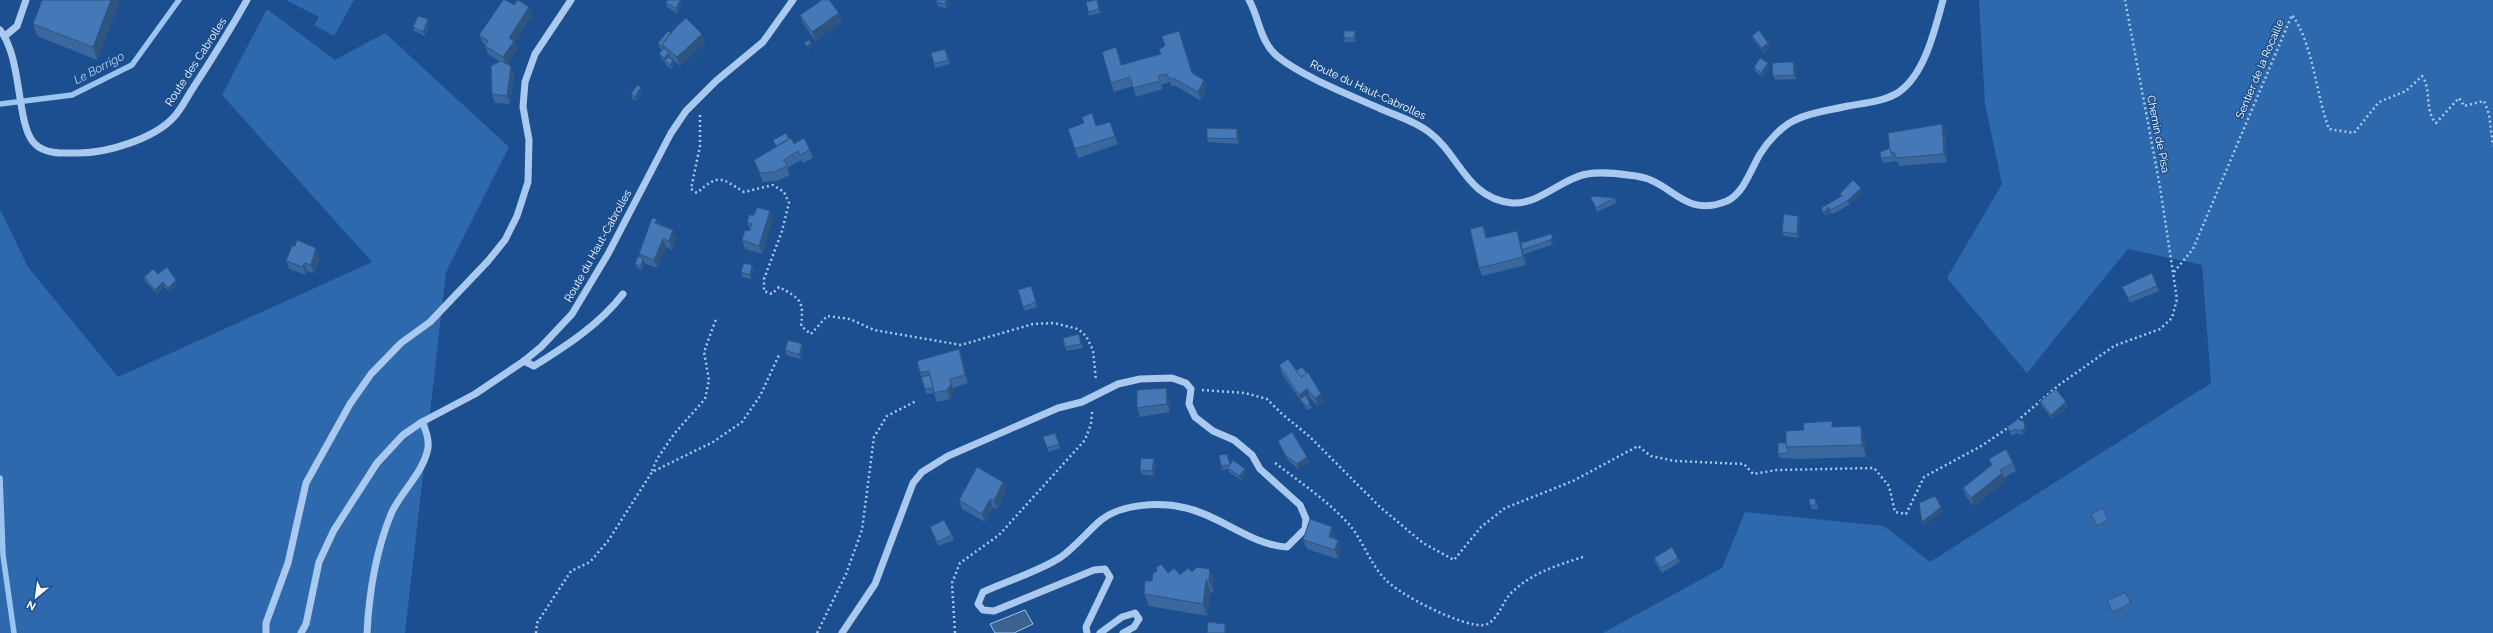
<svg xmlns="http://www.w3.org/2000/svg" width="2493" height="633" viewBox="0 0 2493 633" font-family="Raleway,sans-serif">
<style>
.green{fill:#2e69ad}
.water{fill:#3c6290;stroke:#9cc4f0}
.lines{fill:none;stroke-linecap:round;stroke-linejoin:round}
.stream{stroke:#9cc4f0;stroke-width:5.5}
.path{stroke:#a9c9ee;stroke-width:2.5;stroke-dasharray:2 3;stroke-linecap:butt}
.minor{stroke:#a9c9ee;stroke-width:7}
.wall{fill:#3a679d}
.shaded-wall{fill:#305480}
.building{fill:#4478b7;stroke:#305480}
.labels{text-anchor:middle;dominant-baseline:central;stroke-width:3;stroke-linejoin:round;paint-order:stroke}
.street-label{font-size:11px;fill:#fff;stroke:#1b4f8f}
.water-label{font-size:12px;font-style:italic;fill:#b5d3f5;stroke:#1b4f8f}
</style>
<rect width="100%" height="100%" fill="#1b4f8f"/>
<g class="green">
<polygon points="286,0 354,0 334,36 314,25 319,17"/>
<polygon points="1979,0 2493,0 2493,633 1603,633 1722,568 1745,512 1884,526 1930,562 2211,383 2202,265 2128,249 2027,373 1947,278 2002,184 1985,104"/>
<polygon points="267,9 335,60 385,33 509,147 446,272 405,633 0,633 0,209 28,267 118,377 372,262 222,95"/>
</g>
<polygon class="water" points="1025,610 1033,624 1014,633 995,633 990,624"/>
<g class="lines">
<g class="stream">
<polyline points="0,104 72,95 132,65 179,0"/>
<polyline points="0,478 3,555 14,633"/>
</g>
<g class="path">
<path d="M 700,115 L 700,146 L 691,189 L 697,193 C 719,173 721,178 744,192 L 773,185 L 784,192 L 789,203 L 782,231 L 764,279 L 764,291 L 772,294 L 779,287 C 801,299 804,301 801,326 L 811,334 L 827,316 L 850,319 L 874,330 L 961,345 L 1033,324 L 1054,323 L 1078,329 L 1086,336 L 1093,350 L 1096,381"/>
<path d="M 2174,272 L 2193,249 L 2292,15 C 2313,43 2316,95 2329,129 L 2354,133 L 2379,102 L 2406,91 L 2422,76 C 2432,90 2424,110 2436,123 L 2459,98 L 2464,106 L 2484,101 L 2489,114 L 2493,146"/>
<polyline points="1202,390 1245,393 1267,399 1281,413 1310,437 1380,507 1423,543 1454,560 1481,527 1505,508 1573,481 1638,446 1651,456 1675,461 1744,464 1753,474 1777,470 1874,468 1889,486 1895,512 1906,514 1924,477 1983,445 2009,427"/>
<polyline points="2017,421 2059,385 2114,346 2160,329 2172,318 2177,299 2160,187 2125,0"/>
<path d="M 1275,463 C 1300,482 1325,499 1347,522 C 1362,538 1369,562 1384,578 C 1397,594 1464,628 1484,625 C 1498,622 1502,602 1511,593 C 1532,573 1555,566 1583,557"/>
<polyline points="652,471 657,459 674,434 705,399 709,380 704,352 716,319"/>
<polyline points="536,633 537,623 571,571 590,562 608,541 652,472 713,442 742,422 760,396 779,355"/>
<polyline points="817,633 846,574 862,530 874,437 887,416 916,401"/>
<polyline points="955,633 952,583 960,563 999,535 1085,440 1091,424 1092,412"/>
</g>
<g class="minor">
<path d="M 1249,0 C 1259,17 1260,42 1277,56 C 1303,77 1350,95 1381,109 C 1397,116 1415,121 1429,132 C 1460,155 1466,198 1512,203 C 1539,205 1562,178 1587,174 C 1603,171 1621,174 1636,176 C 1673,181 1683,219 1727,201 C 1744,193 1751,169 1760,154 C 1768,141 1782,126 1795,120 C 1811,112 1831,110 1848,106 C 1864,103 1886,101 1899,92 C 1925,74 1935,29 1943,0"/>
<path d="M 0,30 C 23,59 16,127 35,144 C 46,155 65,153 79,153 C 107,153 153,139 173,118 C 181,110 187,97 193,88 C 212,59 230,30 247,0"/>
<polyline points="5,36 17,26 26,0"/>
<path d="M 524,361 L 534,366 C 566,346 599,325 623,294"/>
<polyline points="266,633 266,623 288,563 306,483 350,404 371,374 401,343 430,322 488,261 505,240 517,216 528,182 529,140 523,107 525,82 535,54 571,0"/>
<polyline points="301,633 306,624 319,562 334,530 377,463 403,435 422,422 475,394 524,361 541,347 572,314 608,254 671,133 686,111 716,81 763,42 793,0"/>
<path d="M 367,633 C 369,593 376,551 391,514 C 401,491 423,474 428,448 C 429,439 426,430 422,422"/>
<path d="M 842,633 L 875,584 L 913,483 L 922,472 L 948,456 L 1058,408 L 1082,402 L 1118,384 L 1140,379 L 1172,378 L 1186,383 L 1191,389 L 1189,404 L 1195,417 L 1213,431 L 1234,440 L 1252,455 L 1260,469 L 1300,505 L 1306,519 L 1305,529 L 1287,547 C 1251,545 1221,516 1186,508 C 1161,502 1123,503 1101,520 C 1087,532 1076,546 1061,557 C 1038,572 1009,580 983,592 L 978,604 L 983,610 L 994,611 L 1094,570 L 1105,569 L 1110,577 L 1086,627 L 1087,633"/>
<polyline points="1100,633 1122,617 1135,613 1139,619 1134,627 1123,633"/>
</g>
</g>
<g class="wall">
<polygon points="120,0 97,60 37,36 33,24"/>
<polygon points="680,0 682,4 677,13 667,7 666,3"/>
<polygon points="949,1 947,9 938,6 936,2"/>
<polygon points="1098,4 1100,13 1089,16 1088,12"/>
<polygon points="514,5 529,7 532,16 514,43 517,49 507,64 514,75 510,104 495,103 492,94 500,62 488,54 485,45 483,43 479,35"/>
<polygon points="800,15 842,22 815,41 803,23"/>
<polygon points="429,24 425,36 414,31 413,27"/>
<polygon points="1179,31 1193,74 1207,88 1201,101 1176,86 1172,87 1170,82 1161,85 1163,89 1136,97 1133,86 1114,92 1111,83 1116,47 1122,65 1161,54 1165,46"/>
<polygon points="1355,31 1356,36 1356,42 1345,42 1344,38"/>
<polygon points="671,33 705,43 680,66 670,57 670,58 673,60 675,64 672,69 666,65 665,62 661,58 659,54 662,50 659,47 658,43"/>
<polygon points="1752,36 1768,43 1770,47 1764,53 1754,40"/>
<polygon points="947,53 950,64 935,68 934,64"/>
<polygon points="1793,62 1795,66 1796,79 1775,80 1773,76"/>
<polygon points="1754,67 1769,67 1762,77 1755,71"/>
<polygon points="642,92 636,101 632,98 631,94"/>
<polygon points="1110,122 1118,144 1078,158 1068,129 1096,126"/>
<polygon points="1942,124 1945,133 1947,162 1899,166 1897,161 1883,163 1881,158 1890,148 1889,142 1887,134"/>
<polygon points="1239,133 1239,144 1208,142 1207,138"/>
<polygon points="789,139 794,144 810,150 813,158 803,163 801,160 787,168 790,175 777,181 763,182 754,160 776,147 773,140"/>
<polygon points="1861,188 1862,192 1849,205 1833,214 1830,212 1826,216 1823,213 1821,208 1841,196 1840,194"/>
<polygon points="1590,196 1615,198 1616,203 1597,212"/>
<polygon points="1798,216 1800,220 1798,238 1784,236 1782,232"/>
<polygon points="657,219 658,223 665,226 666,227 673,230 676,239 672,250 666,247 657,268 644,263 642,270 637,268 635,264 640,258 639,254"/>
<polygon points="773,219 762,254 745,249 742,240 750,230 747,222"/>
<polygon points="1483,226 1487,238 1517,231 1521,243 1551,234 1554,241 1552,245 1524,254 1524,253 1526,265 1482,276 1479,268"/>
<polygon points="295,246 320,257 314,273 307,271 306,275 289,269 286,261"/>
<polygon points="752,265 754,270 751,279 742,277 741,272"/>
<polygon points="2152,273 2159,291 2130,303 2122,287"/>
<polygon points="158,274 177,285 170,292 164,286 157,294 145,281 144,277"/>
<polygon points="1031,286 1037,307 1025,311 1023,307"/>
<polygon points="1080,338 1083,348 1067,351 1065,347"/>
<polygon points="802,344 803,348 801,359 786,355 785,350"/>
<polygon points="959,349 962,358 968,383 953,388 954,392 950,399 937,402 934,393 926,394 920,373"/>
<polygon points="1279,365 1296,371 1324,402 1318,406 1310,398 1308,399 1312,408 1307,410 1282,374"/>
<polygon points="1169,397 1170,412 1140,417 1137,408"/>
<polygon points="2040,401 2066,402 2068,407 2052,419 2042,406"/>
<polygon points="2024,422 2027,431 2023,435 2017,433 2012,436 2009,431 2007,427"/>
<polygon points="1861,426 1865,439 1866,457 1791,459 1790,458 1780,458 1778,454 1786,443 1834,427"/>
<polygon points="1055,433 1060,448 1049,452 1043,437"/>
<polygon points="1278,441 1307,457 1309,462 1298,469 1288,460 1280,445"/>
<polygon points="1227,454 1230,464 1245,469 1246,473 1241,480 1229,472 1228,469 1223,470 1221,466"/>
<polygon points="1989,459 2013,463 2016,471 2004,478 2005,481 1974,506 1966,496 1963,488 1991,465"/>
<polygon points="1155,463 1154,476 1141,474 1140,470"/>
<polygon points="1003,482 1006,490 997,509 993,507 985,522 962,509 959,500"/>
<polygon points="1817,503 1818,509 1812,509 1810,505"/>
<polygon points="2091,514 2108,520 2110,524 2098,530"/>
<polygon points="930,527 952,535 954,540 938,546"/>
<polygon points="1335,535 1334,539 1338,540 1341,549 1338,559 1307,549 1303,540"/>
<polygon points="1654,558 1678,558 1680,562 1662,573 1655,562"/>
<polygon points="1192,572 1214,581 1214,593 1211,592 1207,616 1149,606 1144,594 1152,581 1168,573 1180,575"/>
<polygon points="2107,601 2131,603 2132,607 2114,616 2108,605"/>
</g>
<g class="shaded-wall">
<polygon points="111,0 120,0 97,60 93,47"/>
<polygon points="680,0 682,4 677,13 676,8"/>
<polygon points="946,0 949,0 949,1 947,9 945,4"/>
<polygon points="529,7 532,16 514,43 517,49 506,66 503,57 509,38"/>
<polygon points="839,13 842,22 815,41 812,32"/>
<polygon points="428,19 429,24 425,36 423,32"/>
<polygon points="1355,31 1356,36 1356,42 1354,38"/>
<polygon points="702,34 705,43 680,66 677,57"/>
<polygon points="811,43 813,47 808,51 807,46"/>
<polygon points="1768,43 1770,47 1764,53 1762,48"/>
<polygon points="669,53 670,57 666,62 664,58"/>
<polygon points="673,60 675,64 672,69 670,65"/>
<polygon points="1793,62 1795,66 1796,79 1794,75"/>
<polygon points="1768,63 1769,67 1762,77 1761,73"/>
<polygon points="511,66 514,75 510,104 507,96"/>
<polygon points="1204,80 1207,88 1201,101 1198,92"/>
<polygon points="641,87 642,92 636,101 635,97"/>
<polygon points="1942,124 1945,133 1947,162 1944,154"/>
<polygon points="1237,129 1239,133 1239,144 1237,139"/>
<polygon points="1861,188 1862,192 1849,205 1847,201"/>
<polygon points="1828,207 1830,212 1826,216 1824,212"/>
<polygon points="770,211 773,219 762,254 759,246"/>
<polygon points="1798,216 1800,220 1798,238 1797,234"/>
<polygon points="657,219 660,228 655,223"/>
<polygon points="673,230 676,239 672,250 669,241"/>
<polygon points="1517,231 1520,240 1526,265 1523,257"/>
<polygon points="1553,237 1554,241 1552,245 1550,240"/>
<polygon points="663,239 666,247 657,268 654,260"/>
<polygon points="316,248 320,257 314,273 311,265"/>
<polygon points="643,259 645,264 642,270 641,266"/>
<polygon points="304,263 307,271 306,275 303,267"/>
<polygon points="752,265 754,270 751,279 750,275"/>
<polygon points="176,280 177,285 170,292 168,288"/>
<polygon points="163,282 164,286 157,294 155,290"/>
<polygon points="802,344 803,348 801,359 799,355"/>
<polygon points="959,349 962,358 968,383 965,375"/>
<polygon points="950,379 954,392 950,399 947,390"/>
<polygon points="1166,388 1169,397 1170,412 1167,404"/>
<polygon points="1307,389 1310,398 1303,402 1300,399 1299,395"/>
<polygon points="1321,394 1324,402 1318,406 1315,398"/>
<polygon points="2066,402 2068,407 2052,419 2051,415"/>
<polygon points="2024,422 2027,431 2023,435 2022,431"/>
<polygon points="1861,426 1865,439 1866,457 1862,445"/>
<polygon points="1307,457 1309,462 1298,469 1297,464"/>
<polygon points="1154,459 1155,463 1154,476 1152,471"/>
<polygon points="1245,469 1246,473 1241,480 1239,476"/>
<polygon points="2002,473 2005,481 1974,506 1971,498"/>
<polygon points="1003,482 1006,490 997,509 994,501"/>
<polygon points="990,499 993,507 985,522 982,514"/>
<polygon points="1941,507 1943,512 1924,526 1922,522"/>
<polygon points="1332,527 1335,535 1332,546 1329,537"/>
<polygon points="1338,540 1341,549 1338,559 1335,550"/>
<polygon points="1210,569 1214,581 1214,593 1209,581"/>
<polygon points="1206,580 1211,592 1207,616 1203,604"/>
<polygon points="1225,624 1227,629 1226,633 1225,633"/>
</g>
<g class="building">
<polygon points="42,0 111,0 93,47 33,24"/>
<polygon points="503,0 506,0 514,5 518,0 529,7 509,38 514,41 503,57 485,46 488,41 479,35"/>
<polygon points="667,0 680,0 676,8 666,3"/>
<polygon points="822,0 829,0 839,13 812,32 800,15"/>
<polygon points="937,0 946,0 945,4 936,2"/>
<polygon points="1095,0 1097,0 1099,9 1088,12 1086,2"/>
<polygon points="418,16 428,19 423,32 413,27"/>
<polygon points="686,18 702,34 677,57 662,44 676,27"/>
<polygon points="1759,30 1768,43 1762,48 1752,36"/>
<polygon points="668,31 671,33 662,44 664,48 658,43"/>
<polygon points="1179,31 1192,73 1204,80 1198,92 1173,78 1169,79 1167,74 1158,76 1160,81 1133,88 1130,77 1111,83 1102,52 1116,47 1121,65 1161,54 1159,49 1165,46 1162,36"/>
<polygon points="1344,31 1355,31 1354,38 1344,38"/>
<polygon points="809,40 811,43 807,46 804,43"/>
<polygon points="664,48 669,53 664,58 659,54"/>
<polygon points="945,49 948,60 934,64 931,53"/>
<polygon points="668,57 673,60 670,65 665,61"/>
<polygon points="1760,58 1768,63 1761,73 1754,67"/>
<polygon points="501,61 511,66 507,96 492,94 491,66"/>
<polygon points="1793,62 1794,75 1773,76 1772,63"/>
<polygon points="637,85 641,87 635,97 631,94"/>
<polygon points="1092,113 1096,126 1110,122 1115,136 1075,149 1068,129 1084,123 1082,117"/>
<polygon points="1942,124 1944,154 1896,158 1894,152 1890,153 1888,133"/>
<polygon points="1207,128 1237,129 1237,139 1207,138"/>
<polygon points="786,133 789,139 776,146 773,140"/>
<polygon points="791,138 794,144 804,138 810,150 800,155 798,151 784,160 787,166 774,172 760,173 754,160"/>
<polygon points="1890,148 1892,157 1881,158 1880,152"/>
<polygon points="1853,180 1861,188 1847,201 1831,210 1828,207 1824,212 1821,208 1842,196 1840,194"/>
<polygon points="1590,196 1615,198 1596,208"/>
<polygon points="757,207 770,211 759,246 742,240 745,230 749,231 752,224 747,222 749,215 754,215"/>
<polygon points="1784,214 1798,216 1797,234 1782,232"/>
<polygon points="652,218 657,219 655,223 673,230 669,241 663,239 654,260 639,254"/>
<polygon points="658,223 665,226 665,227 658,224"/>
<polygon points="1483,226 1486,238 1517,231 1523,257 1479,268 1470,229"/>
<polygon points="1551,234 1553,237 1550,240 1522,250 1521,243"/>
<polygon points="297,240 316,248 311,265 304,263 303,267 286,261 292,246 295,246"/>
<polygon points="638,256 643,259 641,266 635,264"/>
<polygon points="744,263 752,265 750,275 741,272"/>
<polygon points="167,267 176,280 168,288 163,282 155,290 144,277 153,269 158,274"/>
<polygon points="2152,273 2157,286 2128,298 2122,287"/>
<polygon points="1031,286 1036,302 1023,307 1018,290"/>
<polygon points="1079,334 1081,344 1065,347 1063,338"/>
<polygon points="788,340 802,344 799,355 785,350"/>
<polygon points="959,349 965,375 950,379 951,384 947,390 934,393 929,371 920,373 917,361"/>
<polygon points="1288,359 1301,377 1308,372 1321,394 1315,398 1307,389 1299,395 1279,365"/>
<polygon points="1302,367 1307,373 1301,377 1296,371"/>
<polygon points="930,375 933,388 925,389 921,377"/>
<polygon points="1166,388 1167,404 1137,408 1137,390"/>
<polygon points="2056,389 2066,402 2051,415 2040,401"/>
<polygon points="1306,395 1310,404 1306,406 1300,399"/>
<polygon points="2018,419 2024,422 2025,427 2022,431 2015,429 2010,432 2007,427"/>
<polygon points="1832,421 1832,427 1861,426 1862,445 1786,447 1786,431 1804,430 1803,423"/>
<polygon points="1292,432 1307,457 1297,464 1286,456 1278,441"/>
<polygon points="1055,433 1059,444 1047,448 1043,437"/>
<polygon points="1778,443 1786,443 1786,447 1789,453 1778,454"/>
<polygon points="2006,449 2013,463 2000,470 2002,473 1971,498 1963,488 1992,465 1989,459"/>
<polygon points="1227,454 1230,465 1221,466 1219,455"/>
<polygon points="1141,458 1154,459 1152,471 1140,470"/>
<polygon points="1233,460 1245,469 1239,476 1228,468"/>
<polygon points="977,467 1003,482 994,501 990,499 982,514 959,500"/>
<polygon points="1935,496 1941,507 1922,522 1919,503"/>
<polygon points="1809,499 1815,499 1816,505 1810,505"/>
<polygon points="2103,508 2108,520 2097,526 2091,514"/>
<polygon points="1310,519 1332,527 1329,537 1338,540 1335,550 1303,540"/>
<polygon points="944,520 952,535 937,542 930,527"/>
<polygon points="1672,547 1678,558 1661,568 1654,558"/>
<polygon points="1161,564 1168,573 1174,568 1180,575 1188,568 1192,572 1197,567 1210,569 1209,581 1206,580 1203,604 1144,594 1145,581 1152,581 1153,573 1157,571 1156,568"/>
<polygon points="2125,592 2131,603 2113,612 2107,601"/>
<polygon points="1208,622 1225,624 1225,633 1207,633"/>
</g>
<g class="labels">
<g class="street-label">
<text transform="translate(196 62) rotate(-57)">Route des Cabrolles</text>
<text transform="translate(2260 69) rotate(-67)">Sentier de la Rocaille</text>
<text transform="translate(1368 90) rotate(25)">Route du Haut-Cabrolles</text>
<text transform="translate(2158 134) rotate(79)">Chemin de Pisa</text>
<text transform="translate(598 246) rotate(-61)">Route du Haut-Cabrolles</text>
</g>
<g class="water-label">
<text transform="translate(99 68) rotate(-28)">Le Borrigo</text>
</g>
</g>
<g transform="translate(36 597) rotate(209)" stroke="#1b4f8f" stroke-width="3" paint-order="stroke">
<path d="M0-3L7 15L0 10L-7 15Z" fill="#ffffff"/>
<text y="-6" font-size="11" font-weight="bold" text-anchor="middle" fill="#ffffff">N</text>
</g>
</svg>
